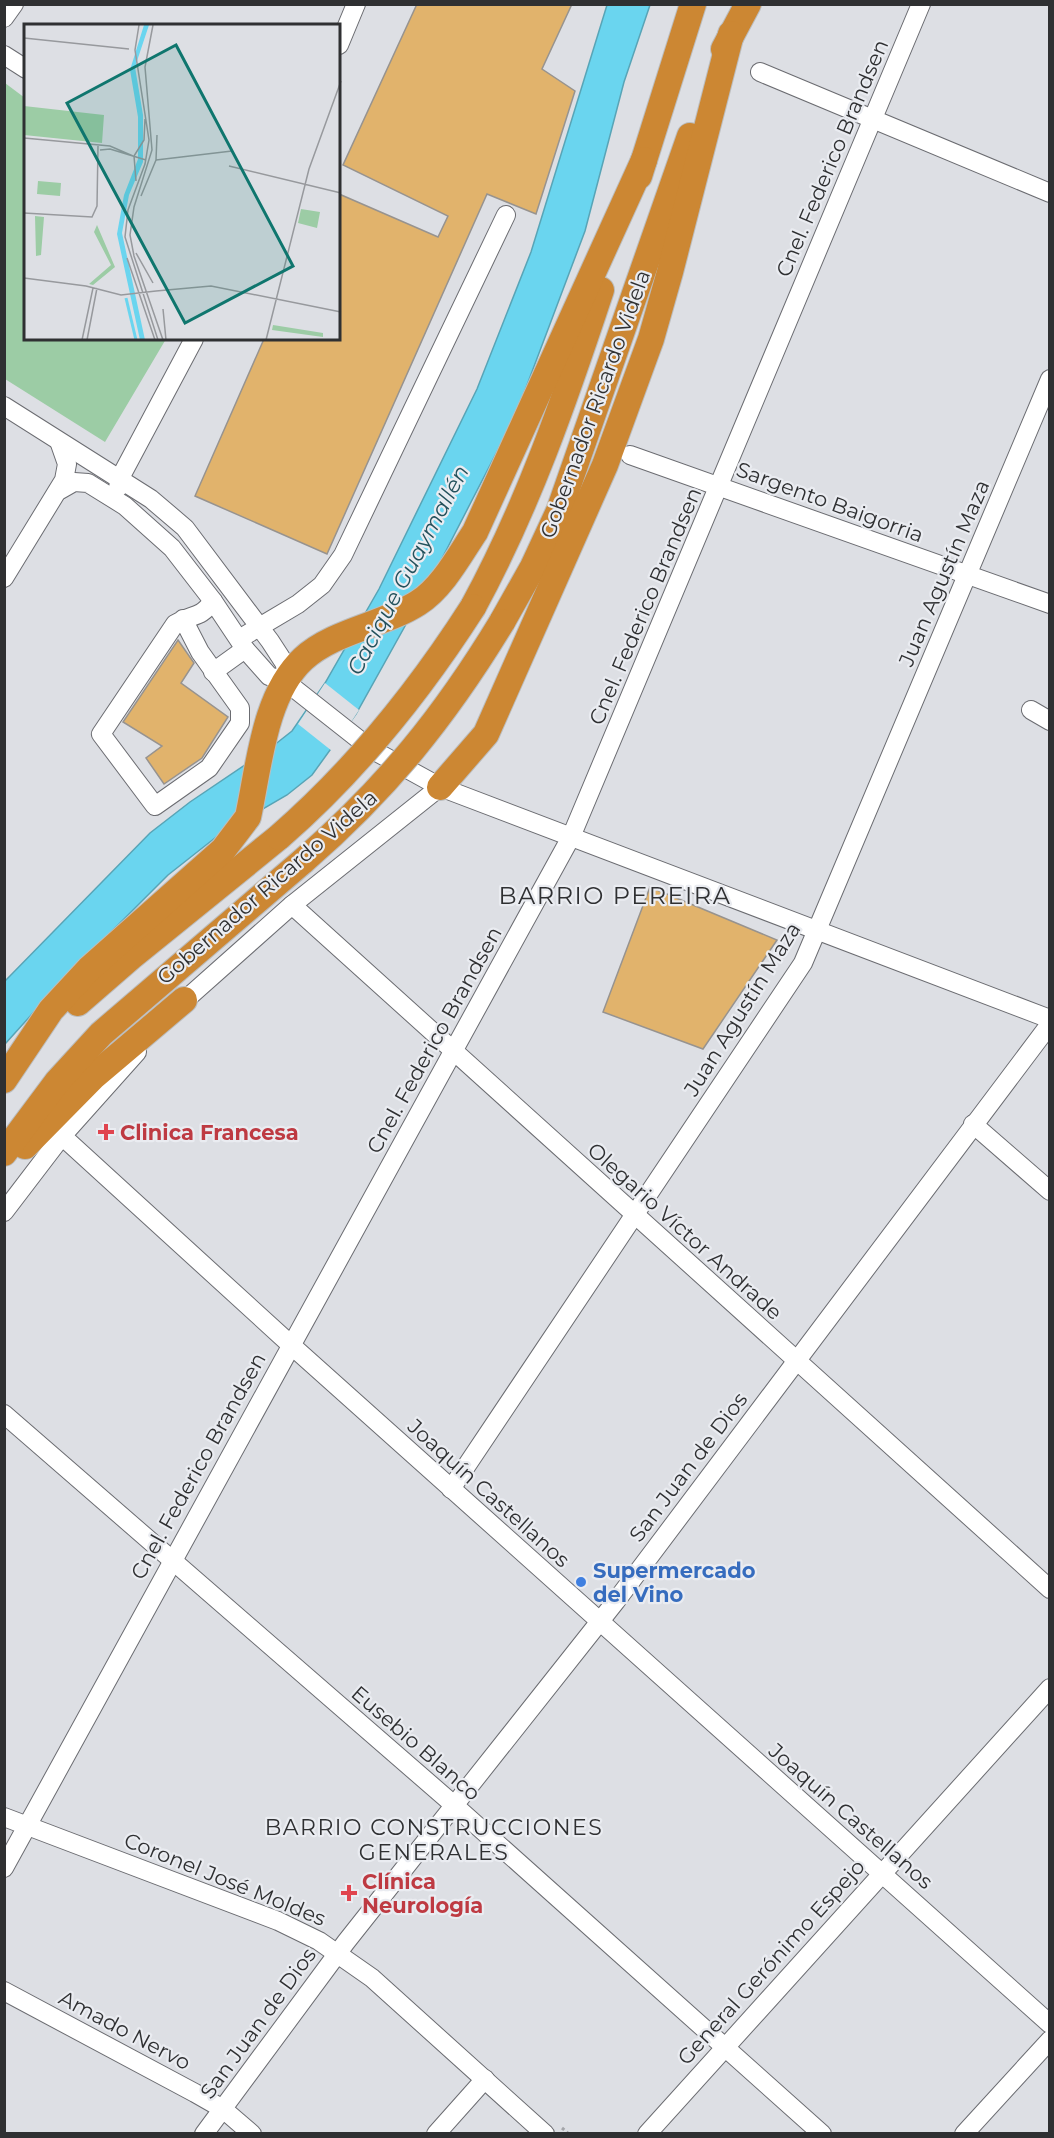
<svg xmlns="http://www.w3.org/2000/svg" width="1054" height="2138" viewBox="0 0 1054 2138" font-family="Montserrat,sans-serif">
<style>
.green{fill:#9ccca5}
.water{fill:#6ad5ef;stroke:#58a4b6;stroke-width:1.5}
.pier{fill:#dddfe4}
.building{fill:#e1b36c;stroke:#97938f;stroke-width:1.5}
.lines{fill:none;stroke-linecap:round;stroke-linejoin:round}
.minor-casing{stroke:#6b6c71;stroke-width:20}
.highway-casing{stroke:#bcbdbd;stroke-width:28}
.path{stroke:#a3a5a9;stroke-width:3;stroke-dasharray:3 3;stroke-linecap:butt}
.minor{stroke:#fff;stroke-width:18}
.highway{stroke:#cc8733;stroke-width:26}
.highway-bridge-casing{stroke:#bcbdbd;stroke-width:28;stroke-linecap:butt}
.highway-bridge{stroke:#cc8733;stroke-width:26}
.health-dot{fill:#e0444e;stroke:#eaecf1;stroke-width:2}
.shop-dot{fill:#3f7fe0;stroke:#eaecf1;stroke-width:2}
.labels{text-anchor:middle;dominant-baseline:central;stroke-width:4.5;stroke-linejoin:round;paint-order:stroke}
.street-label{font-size:21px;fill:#2f3032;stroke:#eaecf1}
.health-label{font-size:21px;font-weight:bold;fill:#be3a42;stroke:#eaecf1;text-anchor:start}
.shop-label{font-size:21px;font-weight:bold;fill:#366cbe;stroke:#eaecf1;text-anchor:start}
.water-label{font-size:22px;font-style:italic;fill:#23515c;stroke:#eaecf1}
.neighbourhood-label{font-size:22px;letter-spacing:1.5px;fill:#2f3032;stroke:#eaecf1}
.quarter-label{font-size:24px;letter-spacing:1.5px;fill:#2f3032;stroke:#eaecf1}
.inset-river{fill:none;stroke:#6ad5ef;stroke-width:3}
.inset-road{fill:none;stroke:#97999d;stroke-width:1.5}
.view{fill:#0f766e;fill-opacity:0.15;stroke:#0f766e;stroke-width:3}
.inset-edge{fill:none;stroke:#2f3032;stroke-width:3}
</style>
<rect width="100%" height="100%" fill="#dddfe4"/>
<polygon class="green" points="5,83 25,98 26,339 166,339 105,442 5,379"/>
<polygon class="water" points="607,5 650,5 624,82 585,231 524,393 503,440 434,574 356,714 312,775 287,795 220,834 168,875 61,982 5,1044 5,981 150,833 190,802 273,746 292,731 325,683 379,589 477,389 531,252"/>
<polygon class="pier" points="325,683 359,710 332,751 298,724"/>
<g class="building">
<polygon points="417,4 572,4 542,69 575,91 536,214 487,194 327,554 195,496 264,339 339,339 339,194 438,237 448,216 343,165"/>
<polygon points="178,640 194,663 181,683 228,717 202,758 164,784 146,758 162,746 123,722"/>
<polygon points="650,887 777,940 703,1049 603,1012"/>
</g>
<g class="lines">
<defs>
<g id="minor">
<polyline points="4,18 14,4"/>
<polyline points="339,45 356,4"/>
<polyline points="4,55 26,69"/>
<polyline points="760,72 1050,193"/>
<polyline points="4,406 151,499 185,528 270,641 285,664 286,682"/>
<polyline points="630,455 1050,604"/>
<polyline points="118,488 120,478 194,339"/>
<polyline points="60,490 74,482 88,483 125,506 172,548 213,601 245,649 269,676 286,682 371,749 440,787 1050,1019"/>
<polyline points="4,578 64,480 67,464 60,444"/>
<path d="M 183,619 L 200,652 L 240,708 L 240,723 L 209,768 L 155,806 L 101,734 L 175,624 C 193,613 199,620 213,601"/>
<polyline points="239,639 298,604 322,585 343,555 506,215"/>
<polyline points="213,672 245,649"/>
<polyline points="1031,710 1050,721"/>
<polyline points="292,905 1050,1589"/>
<polyline points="175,1009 292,905 440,787"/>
<polyline points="973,1124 1050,1191"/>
<polyline points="62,1136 291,1345 1050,2024"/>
<polyline points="4,1212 62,1136 137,1052"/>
<polyline points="4,1414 454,1805 822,2134"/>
<polyline points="451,1489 803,963 1050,379"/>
<polyline points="4,1817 278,1921 319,1941 372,1978 545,2134"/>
<polyline points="4,1868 571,837 921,4"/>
<polyline points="4,1991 195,2093 223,2109 252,2134"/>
<polyline points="204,2134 346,1942 616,1601 1050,1024"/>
<polyline points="436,2134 485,2079"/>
<polyline points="647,2134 1050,1688"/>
<polyline points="964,2134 1050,2040"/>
</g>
<g id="highway">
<polyline points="724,49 748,4"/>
<polyline points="639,176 693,4"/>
<path d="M 473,607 C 528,506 565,399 601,290"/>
<polyline points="502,622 533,567 559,511 690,136"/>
<polyline points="440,787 486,734 605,465 651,339 670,272 731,34"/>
<polyline points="78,1003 131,957 279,837"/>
<path d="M 4,1080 L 51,1010 L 89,969 L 223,850 L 248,817 C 259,767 264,695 303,659 C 333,631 384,625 418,603 C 442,588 459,556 475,532 L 644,160"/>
<polyline points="25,1146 93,1077 184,1000"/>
<polyline points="4,1153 57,1082 101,1034 303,861"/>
</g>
</defs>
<use href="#minor" class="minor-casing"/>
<use href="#highway" class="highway-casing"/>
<polyline class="path" points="562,2128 569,2134"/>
<use href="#minor" class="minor"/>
<use href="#highway" class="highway"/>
<defs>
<g id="highway-bridge">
<path d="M 279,837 C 356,770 418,693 473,607"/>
<path d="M 303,861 C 387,788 445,716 502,622"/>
</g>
</defs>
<use href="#highway-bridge" class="highway-bridge-casing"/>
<use href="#highway-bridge" class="highway-bridge"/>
</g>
<g class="health-dot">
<path d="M103 1123h6v6h6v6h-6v6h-6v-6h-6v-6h6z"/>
<path d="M346 1884h6v6h6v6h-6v6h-6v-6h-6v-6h6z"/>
</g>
<circle class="shop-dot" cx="581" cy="1582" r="6"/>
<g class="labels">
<g class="street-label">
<text transform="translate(832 158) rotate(-67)">Cnel. Federico Brandsen</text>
<text transform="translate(595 404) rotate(-70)">Gobernador Ricardo Videla</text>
<text transform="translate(830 502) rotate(20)">Sargento Baigorria</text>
<text transform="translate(944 573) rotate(-67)">Juan Agustín Maza</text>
<text transform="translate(645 606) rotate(-67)">Cnel. Federico Brandsen</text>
<text transform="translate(267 887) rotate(-41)">Gobernador Ricardo Videla</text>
<text transform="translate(742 1009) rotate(-58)">Juan Agustín Maza</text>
<text transform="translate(434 1040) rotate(-61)">Cnel. Federico Brandsen</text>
<text transform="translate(685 1231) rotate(42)">Olegario Víctor Andrade</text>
<text transform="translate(198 1466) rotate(-61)">Cnel. Federico Brandsen</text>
<text transform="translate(688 1467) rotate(-53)">San Juan de Dios</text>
<text transform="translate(489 1493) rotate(42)">Joaquín Castellanos</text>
<text transform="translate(416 1743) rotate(41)">Eusebio Blanco</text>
<text transform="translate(851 1816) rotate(41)">Joaquín Castellanos</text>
<text transform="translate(225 1879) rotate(22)">Coronel José Moldes</text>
<text transform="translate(771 1962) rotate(-48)">General Gerónimo Espejo</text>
<text transform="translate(258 2023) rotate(-54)">San Juan de Dios</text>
<text transform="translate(125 2030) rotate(28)">Amado Nervo</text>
</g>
<g class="health-label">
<text x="120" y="1132">Clinica Francesa</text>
<text x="362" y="1881">Clínica<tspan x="362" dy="24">Neurología</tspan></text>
</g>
<g class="shop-label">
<text x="593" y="1570">Supermercado<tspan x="593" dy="24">del Vino</tspan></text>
</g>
<g class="water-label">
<text transform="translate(408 570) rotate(-62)">Cacique Guaymallén</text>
</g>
<g class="neighbourhood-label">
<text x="434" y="1827">BARRIO CONSTRUCCIONES<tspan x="434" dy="25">GENERALES</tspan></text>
</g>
<g class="quarter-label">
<text x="615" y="895">BARRIO PEREIRA</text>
</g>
</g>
<g transform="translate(24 24)">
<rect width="316" height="316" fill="#dddfe4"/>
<path d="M 0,82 L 80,91 L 78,119 L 0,111 ZM 14,157 L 37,159 L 36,172 L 13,170 ZM 277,185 L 296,188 L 293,204 L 274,199 ZM 11,192 L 20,193 L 17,231 L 12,232 ZM 73,201 L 91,243 L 69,261 L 65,260 L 87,241 L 70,208 ZM 249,301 L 299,309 L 299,313 L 248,306 Z" fill="#9ccca5"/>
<path d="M 120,1 L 125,1 L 111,43 L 119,91 L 119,138 L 105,171 L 98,209 L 121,316 L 116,316 L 93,210 L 100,171 L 114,135 L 114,93 L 106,46 Z" fill="#6ad5ef"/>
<path class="inset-river" d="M 102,274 L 112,316"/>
<path class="inset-road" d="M 115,1 L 111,26 L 125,116 L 121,140 L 104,186 L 101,213 L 134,316M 129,1 L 121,43 L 128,126 L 110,183 L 106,211 L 110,232 L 139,316M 0,14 L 105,25M 0,114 L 86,122 L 109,132M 76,126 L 86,125 L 122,136M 132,136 L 208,127M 132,136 L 133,111M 205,142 L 317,169M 112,157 L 110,132 L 120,116 L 121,95M 117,172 L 132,136M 0,189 L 68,193 L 73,182 L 74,122M 112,229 L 129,259M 103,234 L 131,316M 0,254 L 62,262M 62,262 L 97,271 L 132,267M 132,267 L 187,262 L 317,288M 139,285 L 142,316M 58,316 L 69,264M 63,316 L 73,264M 242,316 L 285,145 L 317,57"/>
<path class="view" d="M 152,21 L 269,242 L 161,299 L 43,79 Z"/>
<rect width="316" height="316" class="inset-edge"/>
</g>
<rect width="1054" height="2138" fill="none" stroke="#2f3032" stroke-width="12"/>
</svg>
